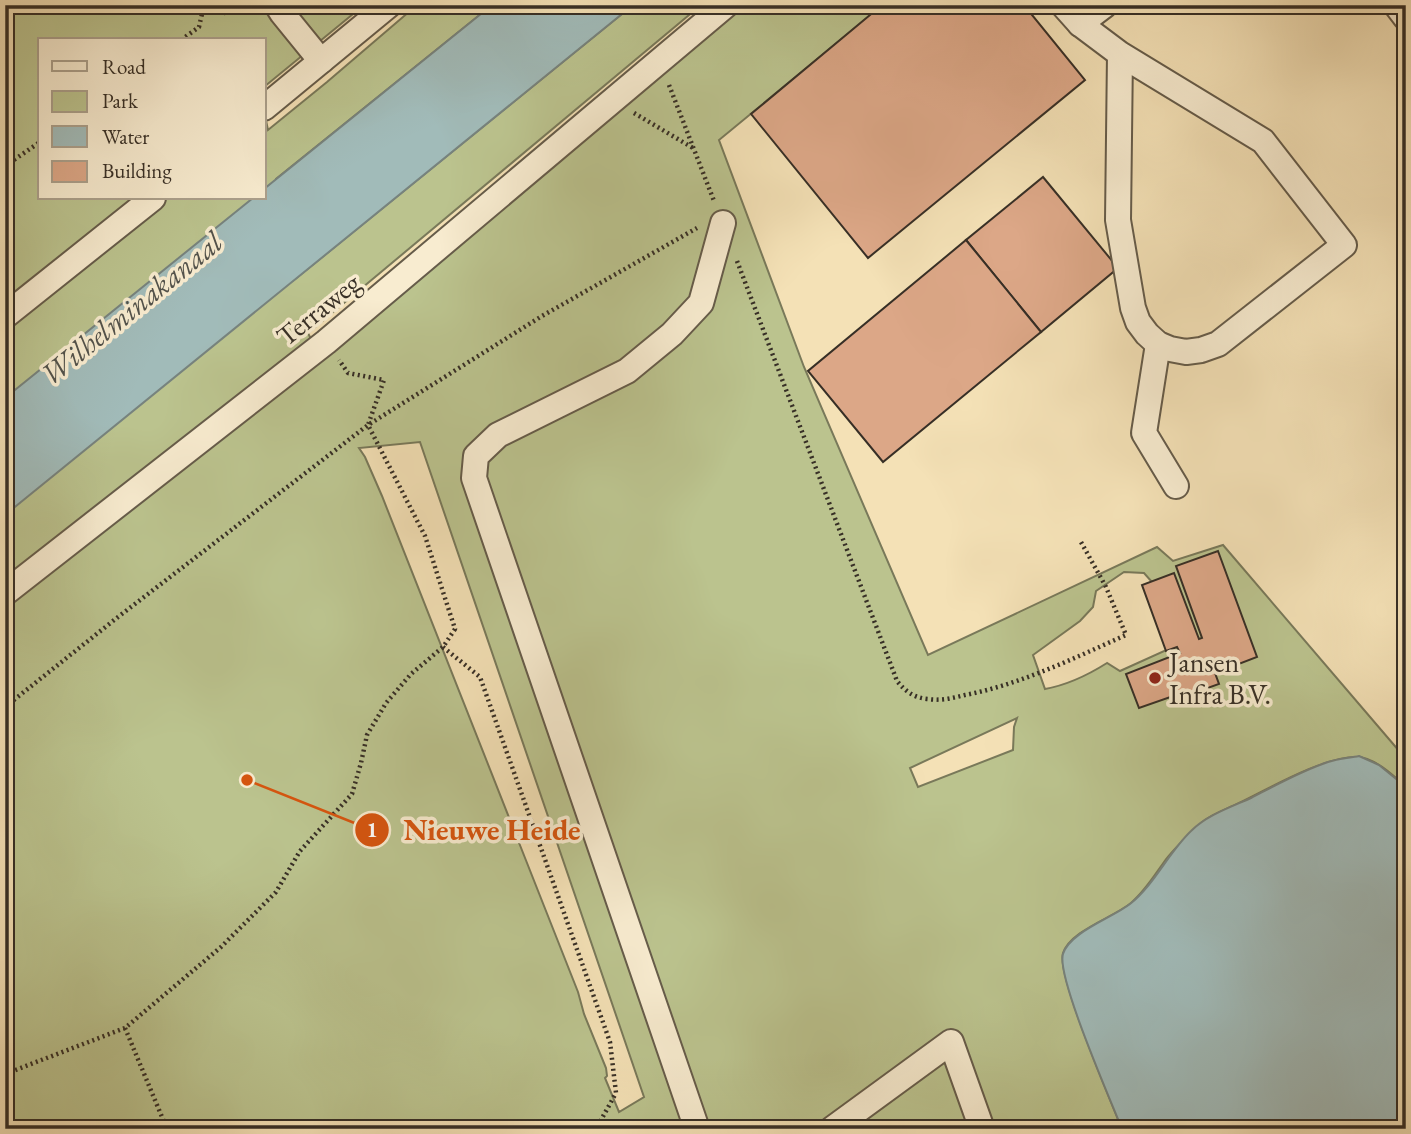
<svg xmlns="http://www.w3.org/2000/svg" width="1411" height="1134" viewBox="0 0 1411 1134" font-family="'EB Garamond',serif">
<style>
.green{fill:#bbc38e;stroke:#79795a;stroke-width:2;fill-rule:evenodd}
.water{fill:#a1bbb9;stroke:#77837e;stroke-width:2}
.building{fill:#dca787;stroke:#372f26;stroke-width:2}
.lines{fill:none;stroke-linecap:round;stroke-linejoin:round}
.minor-casing{stroke:#665c4a;stroke-width:28}
.path{stroke:#372f26;stroke-width:4.5;stroke-dasharray:2 3.5;stroke-linecap:butt}
.minor{stroke:#f8ecd0;stroke-width:24}
.poi-dot{fill:#8f2418;stroke:#f8ecd0;stroke-width:2.5}
.labels{text-anchor:middle;dominant-baseline:central;stroke-width:7;stroke-linejoin:round;paint-order:stroke}
.street-label{font-size:28px;fill:#372f26;stroke:#f8ecd0}
.poi-label{font-size:28px;fill:#372f26;stroke:#f8ecd0;text-anchor:start}
.water-label{font-size:30px;font-style:italic;fill:#52524b;stroke:#f8ecd0}
.leader{fill:none;stroke:#d6550f;stroke-width:2.5}
.callout-dot{fill:#d6550f;stroke:#f8ecd0;stroke-width:2.5}
.mark-label{font-size:21px;text-anchor:middle;font-weight:bold;fill:#fff}
.callout-label{font-size:30px;text-anchor:middle;font-weight:bold;fill:#d6550f;stroke:#f8ecd0;stroke-width:7;stroke-linejoin:round;paint-order:stroke}
</style>
<rect width="100%" height="100%" fill="#f4e1b6"/>
<filter id="stains"><feTurbulence type="fractalNoise" baseFrequency=".00286" numOctaves="4"/><feColorMatrix values="0 0 0 0 .2 0 0 0 0 .09 0 0 0 0 .02 0 0 0 .5 -.17"/></filter>
<radialGradient id="worn" r=".72"><stop offset=".6" stop-color="#630" stop-opacity="0"/><stop offset="1" stop-color="#630" stop-opacity=".3"/></radialGradient>
<g class="green">
<path d="M 5,5 L 222,5 L 225,14 L 235,5 L 364,5 L 264,87 L 264,40 L 40,40 L 40,198 L 264,198 L 264,111 L 268,130 L 327,82 L 417,5 L 492,5 L 276,179 L 294,280 L 633,5 L 701,5 L 308,333 L 319,356 L 743,5 L 883,5 L 719,140 L 804,367 L 928,655 L 1157,547 L 1173,561 L 1223,545 L 1400,752 L 1406,760 L 1406,787 C 1394,776 1374,757 1357,757 C 1325,756 1268,789 1239,803 C 1227,809 1211,814 1201,823 C 1189,835 1174,848 1164,862 C 1154,876 1145,891 1131,903 C 1113,918 1071,930 1063,953 C 1056,974 1111,1101 1122,1129 L 5,1129 ZM 420,442 L 644,1097 L 619,1112 L 605,1078 L 607,1076 L 606,1068 L 584,1014 L 578,992 L 382,496 L 365,457 L 359,448 ZM 1124,572 L 1144,573 L 1160,591 L 1171,648 L 1120,671 L 1107,663 C 1088,675 1067,685 1045,689 L 1033,655 L 1080,621 L 1093,607 L 1096,591 ZM 1017,718 L 1014,727 L 1013,750 L 918,787 L 910,768 Z"/>
<polygon points="1406,1031 1406,1129 1398,1129 1399,1091"/>
</g>
<g class="water">
<polygon points="492,5 633,5 5,515 5,398 253,198 264,198 264,189"/>
<path d="M 1359,756 L 1379,765 L 1406,787 L 1406,1031 L 1399,1091 L 1398,1129 L 1122,1129 C 1111,1101 1056,976 1063,954 C 1070,932 1112,918 1130,904 C 1155,884 1168,853 1191,831 C 1207,815 1231,807 1251,798 C 1276,785 1301,771 1328,762 C 1338,759 1349,758 1359,756 Z"/>
</g>
<g class="building">
<polygon points="882,5 1024,5 1085,80 868,258 751,114"/>
<polygon points="1043,177 1118,268 1041,332 966,240"/>
<polygon points="966,240 1041,332 883,462 808,371"/>
<polygon points="1218,551 1257,657 1215,673 1219,684 1177,699 1176,695 1139,708 1126,674 1180,653 1177,647 1166,651 1142,585 1174,573 1199,639 1202,638 1176,566"/>
</g>
<g class="lines">
<defs>
<g id="minor">
<polyline points="277,5 282,13 321,61"/>
<polyline points="1063,5 1080,24 1120,54 1263,141 1344,245 1218,344 1201,350 1186,352 1170,349 1158,344 1147,334 1138,322 1133,308 1118,220 1120,54"/>
<polyline points="1396,5 1406,18"/>
<polyline points="1080,24 1105,5"/>
<polyline points="264,108 389,5"/>
<polyline points="5,316 153,198"/>
<polyline points="1158,344 1144,433 1176,486"/>
<polyline points="5,593 326,342 726,5"/>
<polyline points="697,1129 474,478 476,456 498,435 627,371 672,334 701,303 723,223"/>
<polyline points="832,1129 951,1042 982,1129"/>
</g>
</defs>
<use href="#minor" class="minor-casing"/>
<g class="path">
<polyline points="181,40 199,27 204,5"/>
<polyline points="669,85 714,201"/>
<polyline points="634,113 693,148"/>
<polyline points="5,166 40,142"/>
<path d="M 737,261 L 897,681 C 905,691 914,698 928,699 C 941,701 953,698 965,695 C 1022,684 1074,658 1126,635 L 1106,587 L 1081,542"/>
<polyline points="443,647 480,677 610,1042 616,1093 596,1129"/>
<polyline points="5,707 118,617 368,425 542,316 697,228"/>
<polyline points="125,1028 167,1129"/>
<polyline points="5,1074 125,1028 221,947 276,892 300,851 352,794 361,763 367,735 386,703 411,674 443,647 455,629 425,536 368,425 384,380 348,373 339,360"/>
</g>
<use href="#minor" class="minor"/>
</g>
<circle class="poi-dot" cx="1155" cy="678" r="7"/>
<g class="labels">
<g class="street-label">
<text transform="translate(318 309) rotate(-39)">Terraweg</text>
</g>
<g class="poi-label">
<text x="1169" y="662">Jansen<tspan x="1169" dy="32">Infra B.V.</tspan></text>
</g>
<g class="water-label">
<text transform="translate(131 308) rotate(-39)">Wilhelminakanaal</text>
</g>
</g>
<path class="leader" d="M247 780L372 830"/>
<g class="callout-dot">
<circle cx="247" cy="780" r="7"/>
<circle cx="372" cy="830" r="18"/>
</g>
<g class="mark-label">
<text x="372" y="837">1</text>
</g>
<g class="callout-label">
<text x="492" y="840">Nieuwe Heide</text>
</g>
<rect width="1411" height="1134" fill="none" stroke="#f4e1b6" stroke-width="28"/>
<rect x="7" y="7" width="1397" height="1120" fill="none" stroke="#372f26" stroke-width="3.5"/>
<rect x="14" y="14" width="1383" height="1106" fill="none" stroke="#372f26" stroke-width="2"/>
<rect x="38" y="38" width="228" height="161" fill="#f8ecd0" stroke="#aba08c" stroke-width="2"/>
<rect x="52" y="61" width="35" height="10" fill="#f8ecd0" stroke="#aba08c" stroke-width="2"/>
<text x="102" y="74" font-size="21" fill="#372f26">Road</text>
<rect x="52" y="91" width="35" height="21" fill="#bbc38e" stroke="#aba08c" stroke-width="2"/>
<text x="102" y="108" font-size="21" fill="#372f26">Park</text>
<rect x="52" y="126" width="35" height="21" fill="#a1bbb9" stroke="#aba08c" stroke-width="2"/>
<text x="102" y="144" font-size="21" fill="#372f26">Water</text>
<rect x="52" y="161" width="35" height="21" fill="#dca787" stroke="#aba08c" stroke-width="2"/>
<text x="102" y="178" font-size="21" fill="#372f26">Building</text>
<rect width="100%" height="100%" filter="url(#stains)"/>
<rect width="100%" height="100%" fill="url(#worn)"/>
</svg>
